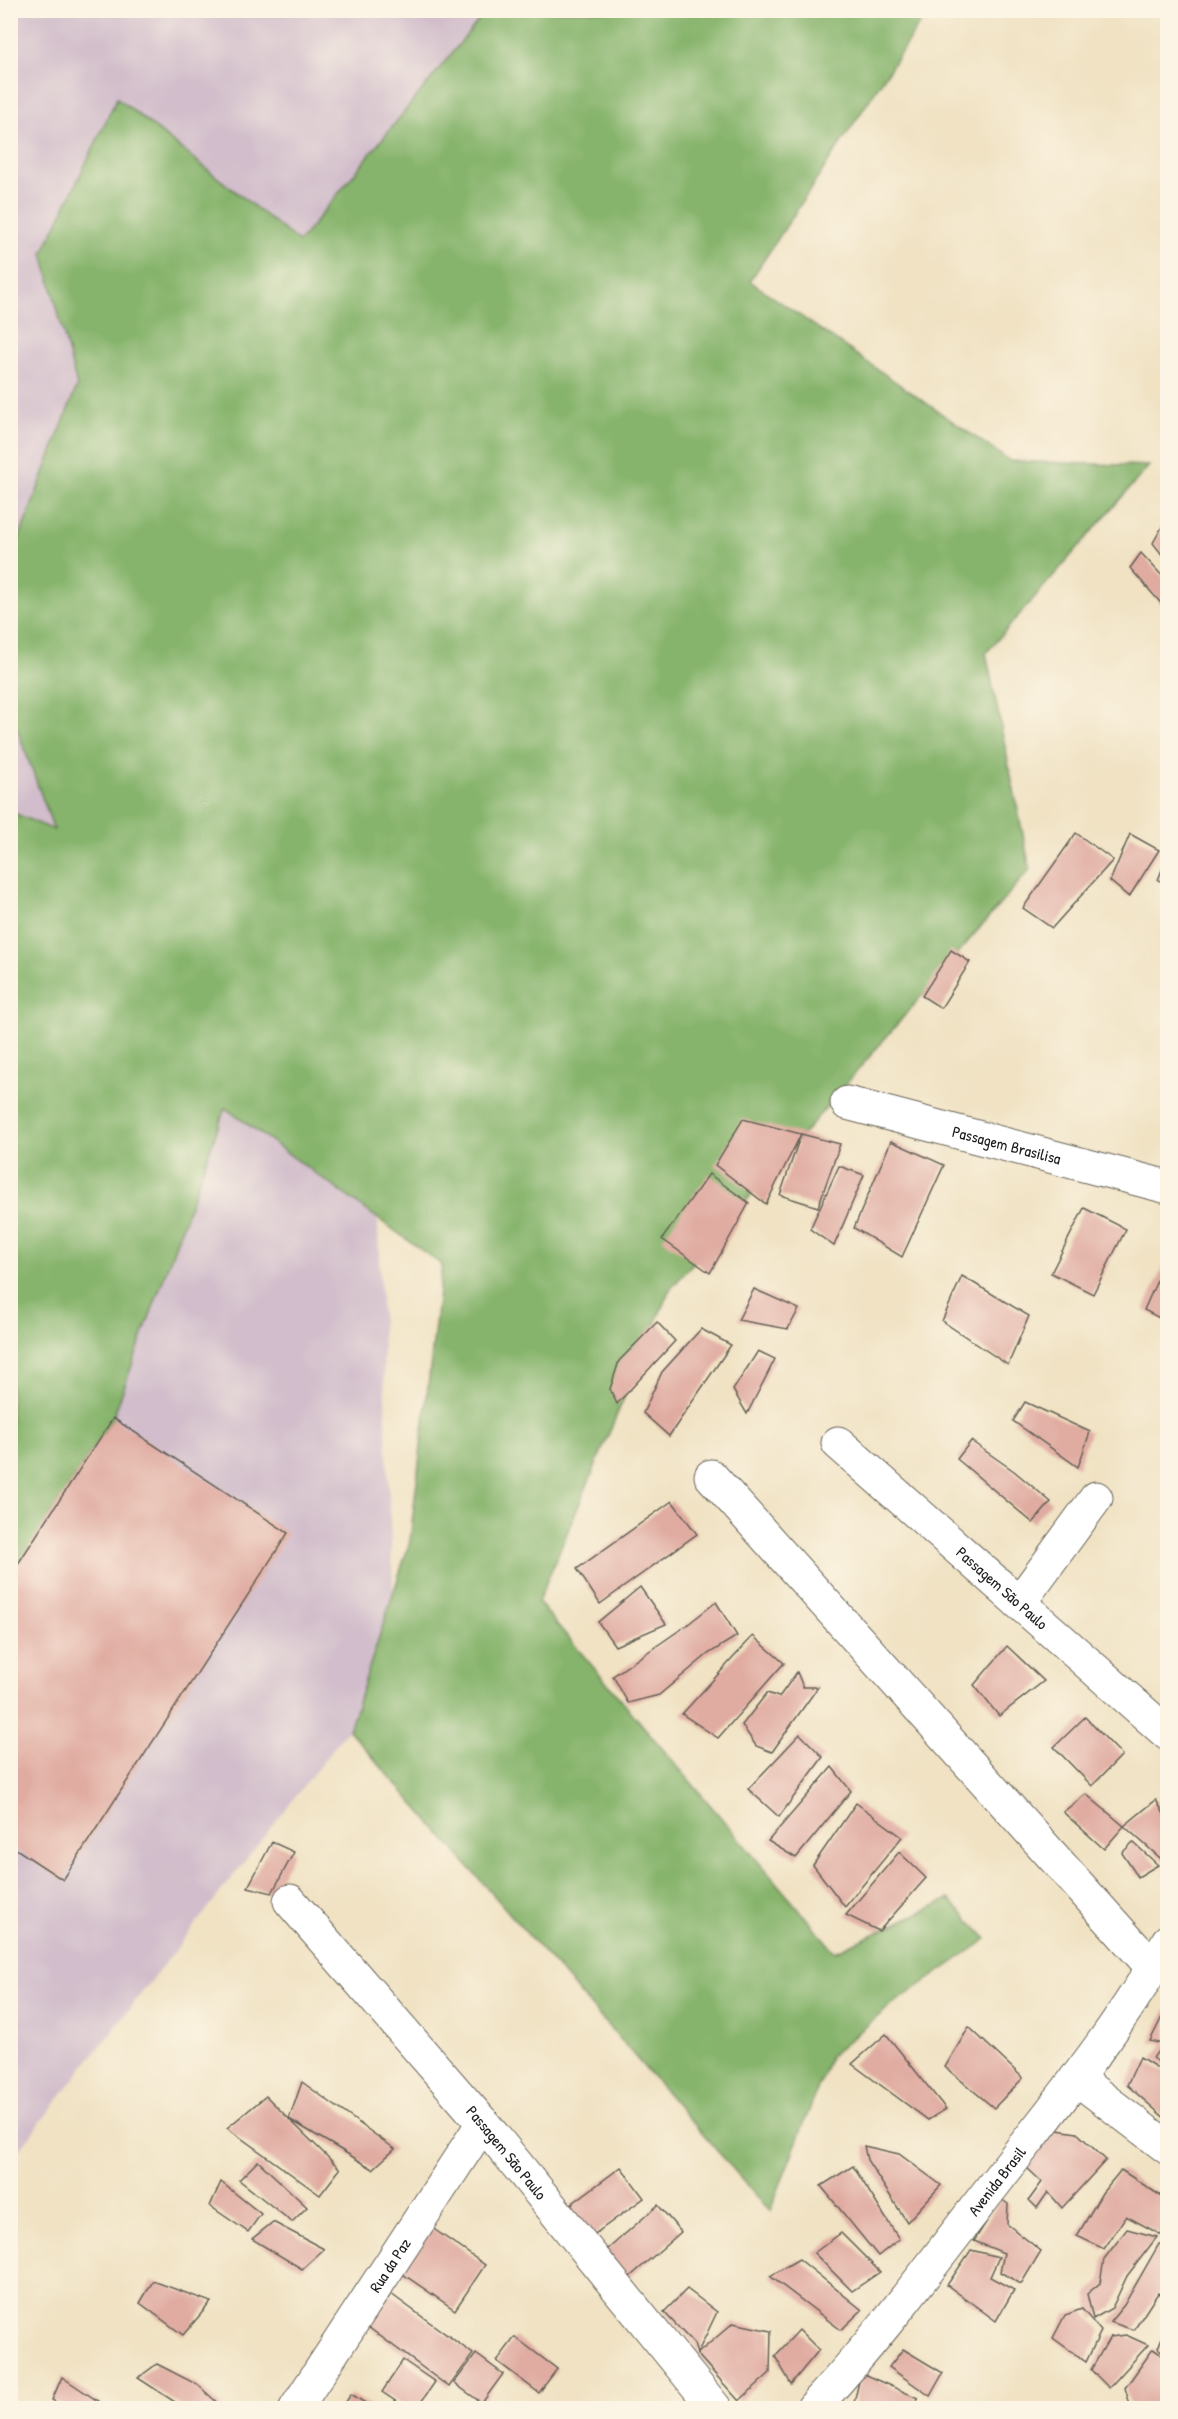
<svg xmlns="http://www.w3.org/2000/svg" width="1178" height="2419" viewBox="0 0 1178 2419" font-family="'Patrick Hand',sans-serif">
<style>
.industrial{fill:#d1bdcb}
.forest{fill:#86b46c;stroke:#516844;stroke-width:1.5}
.building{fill:#e0aba1}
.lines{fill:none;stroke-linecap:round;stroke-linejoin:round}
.street-casing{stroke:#666156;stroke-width:35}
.street{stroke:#fff;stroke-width:33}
.labels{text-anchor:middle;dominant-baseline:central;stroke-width:4.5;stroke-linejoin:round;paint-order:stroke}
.street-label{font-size:16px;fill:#1c1c1c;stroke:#fcf5e5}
</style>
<rect width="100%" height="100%" fill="#fcf5e5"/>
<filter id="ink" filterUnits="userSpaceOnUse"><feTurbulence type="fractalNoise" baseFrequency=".0167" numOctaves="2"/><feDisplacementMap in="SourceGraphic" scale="12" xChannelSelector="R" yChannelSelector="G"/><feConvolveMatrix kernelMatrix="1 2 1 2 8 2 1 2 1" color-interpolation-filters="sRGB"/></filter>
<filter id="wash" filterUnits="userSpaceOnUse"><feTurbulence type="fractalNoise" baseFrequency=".008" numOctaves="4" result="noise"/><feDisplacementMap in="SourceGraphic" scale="24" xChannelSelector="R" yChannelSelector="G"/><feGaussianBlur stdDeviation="1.35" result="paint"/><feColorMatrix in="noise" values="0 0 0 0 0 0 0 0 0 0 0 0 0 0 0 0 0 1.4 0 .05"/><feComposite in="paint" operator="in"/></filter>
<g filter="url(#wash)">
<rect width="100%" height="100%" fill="#f0e2c3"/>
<polygon class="industrial" points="11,11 515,11 341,320 396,1668 11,2160"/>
<polygon class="forest" points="486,11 928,11 750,281 1010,461 1149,466 986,653 1030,869 669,1291 538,1602 835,1952 949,1899 987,1939 893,2004 830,2056 770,2211 349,1730 410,1541 442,1265 225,1108 113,1418 11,1576 11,812 54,830 11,712 11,560 77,386 43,253 117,98 299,242"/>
<g id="blocks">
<g class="building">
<polygon points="1167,518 1167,561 1153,543"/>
<polygon points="1141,553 1167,581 1167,609 1166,609 1130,568"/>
<polygon points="1076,833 1113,860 1052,928 1023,908"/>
<polygon points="1130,834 1159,850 1129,897 1110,881"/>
<polygon points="1167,857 1167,883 1158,880"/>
<polygon points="951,950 970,962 941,1008 922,996"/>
<polygon points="743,1119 801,1134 766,1204 715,1165"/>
<polygon points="801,1134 840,1144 818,1207 780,1195"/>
<polygon points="891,1141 944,1165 902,1257 854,1228"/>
<polygon points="839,1166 864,1175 834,1246 810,1229"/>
<polygon points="709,1174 749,1203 710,1273 662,1239"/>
<polygon points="1084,1208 1126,1229 1093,1294 1051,1273"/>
<polygon points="1167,1258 1167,1322 1144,1310"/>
<polygon points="962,1276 1029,1316 1008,1365 942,1321"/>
<polygon points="754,1289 799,1309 788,1329 738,1320"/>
<polygon points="657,1322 675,1341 617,1404 610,1389 619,1361"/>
<polygon points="701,1329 731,1345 669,1436 643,1413 662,1372"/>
<polygon points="758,1351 775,1359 747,1414 733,1390"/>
<polygon points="1025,1402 1090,1432 1078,1467 1013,1421"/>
<polygon points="113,1418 288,1533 63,1880 10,1845 10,1576"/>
<polygon points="971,1441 1014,1471 1051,1502 1033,1523 957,1459"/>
<polygon points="672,1501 697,1534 600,1604 577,1569"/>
<polygon points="640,1587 666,1624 615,1646 598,1622"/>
<polygon points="716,1602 737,1636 708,1654 659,1695 628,1703 613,1676 687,1625"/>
<polygon points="753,1636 784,1663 718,1738 682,1714"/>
<polygon points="1007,1646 1044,1681 999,1716 974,1685"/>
<polygon points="797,1672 803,1687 818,1687 772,1752 756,1746 742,1725 767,1693 779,1697"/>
<polygon points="1085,1717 1122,1755 1092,1786 1054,1747"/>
<polygon points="800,1734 823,1757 779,1817 748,1789"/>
<polygon points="832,1767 851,1791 796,1858 768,1841"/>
<polygon points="1086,1794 1124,1826 1156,1800 1167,1819 1167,1864 1124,1826 1104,1849 1063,1812"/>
<polygon points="856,1803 902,1837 845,1907 813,1865"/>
<polygon points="272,1842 294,1852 272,1893 248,1887"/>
<polygon points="1133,1842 1158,1865 1138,1877 1122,1853"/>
<polygon points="899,1852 926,1878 879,1931 846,1915"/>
<polygon points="1167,2007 1167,2068 1153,2058 1163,2044 1150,2041"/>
<polygon points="969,2027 1023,2078 994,2108 945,2067"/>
<polygon points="886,2034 946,2109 928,2120 852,2064"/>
<polygon points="1140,2057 1167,2074 1167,2120 1127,2085"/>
<polygon points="302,2082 395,2149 373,2169 289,2119 340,2169 320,2195 227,2128 266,2096 289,2119"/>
<polygon points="1057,2130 1077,2133 1106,2160 1062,2208 1048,2192 1037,2208 1029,2200 1042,2182 1026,2167"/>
<polygon points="864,2146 899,2154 941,2185 907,2222 867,2160"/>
<polygon points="258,2161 307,2207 292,2222 239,2180"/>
<polygon points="853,2166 899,2239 878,2256 821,2186"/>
<polygon points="621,2167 644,2198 585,2241 562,2211"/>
<polygon points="1121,2170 1167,2200 1167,2238 1126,2216 1104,2249 1077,2236 1102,2193"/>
<polygon points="221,2182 261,2214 248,2232 210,2206"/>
<polygon points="1001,2199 1008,2204 1007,2224 1041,2251 1021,2284 1000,2272 1004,2253 974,2241"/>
<polygon points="658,2205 681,2232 624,2282 600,2256"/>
<polygon points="273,2222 324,2249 302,2269 252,2239"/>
<polygon points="428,2225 485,2265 455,2310 397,2270"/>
<polygon points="1127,2229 1157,2237 1127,2276 1112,2308 1093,2319 1087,2294 1100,2283 1104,2259"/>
<polygon points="841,2233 880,2272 852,2291 814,2253"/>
<polygon points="1159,2244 1167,2244 1166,2298 1158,2293 1134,2330 1110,2322 1124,2305"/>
<polygon points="971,2250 999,2257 990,2277 1014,2290 996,2321 947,2285"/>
<polygon points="799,2259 862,2310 841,2330 770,2276"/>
<polygon points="153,2281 211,2302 183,2335 140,2303"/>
<polygon points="687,2289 717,2312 697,2354 694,2344 664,2312"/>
<polygon points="391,2294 473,2354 449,2387 368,2327"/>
<polygon points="1082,2309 1101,2331 1086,2362 1053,2338 1065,2315"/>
<polygon points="733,2323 771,2331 770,2373 739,2401 697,2354"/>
<polygon points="1167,2324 1167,2355 1158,2348"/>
<polygon points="799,2330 819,2350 791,2384 775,2356"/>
<polygon points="1126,2335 1148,2345 1109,2388 1091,2370 1110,2337"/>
<polygon points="515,2337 557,2369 539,2393 497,2361"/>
<polygon points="903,2349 943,2373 930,2396 889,2367"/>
<polygon points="1153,2349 1167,2358 1167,2408 1131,2408 1125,2388"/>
<polygon points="476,2354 503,2374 482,2403 454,2383"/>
<polygon points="403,2360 435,2382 417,2408 406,2408 382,2392"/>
<polygon points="157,2364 198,2385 223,2408 184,2408 138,2378"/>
<polygon points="861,2373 918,2398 912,2408 853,2407"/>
<polygon points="62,2377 108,2408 66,2408 52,2400"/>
<polygon points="351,2394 373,2408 342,2408"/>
</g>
</g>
</g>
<g filter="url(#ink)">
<use href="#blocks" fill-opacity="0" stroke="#666156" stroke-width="1.5"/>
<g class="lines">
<defs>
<g id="street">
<path id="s1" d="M 847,1103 L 1168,1187"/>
<path id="s2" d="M 838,1443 L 1168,1734"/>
<polyline points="711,1476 1153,1968"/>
<polyline points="1019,1603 1096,1498"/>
<path id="s3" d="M 290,1901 L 483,2123 L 715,2408"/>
<polyline points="1076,2078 1168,2148"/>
<path id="s4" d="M 296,2408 L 483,2123"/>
<path id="s5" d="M 813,2408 C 880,2336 938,2256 999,2178 C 1058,2102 1121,2026 1168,1941"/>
</g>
</defs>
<use href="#street" class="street-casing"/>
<use href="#street" class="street"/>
</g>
</g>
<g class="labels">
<g class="street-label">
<text stroke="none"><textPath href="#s1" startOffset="165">Passagem Brasilisa</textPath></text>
<text stroke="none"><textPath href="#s2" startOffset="219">Passagem São Paulo</textPath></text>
<text stroke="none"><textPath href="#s3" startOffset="332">Passagem São Paulo</textPath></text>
<text stroke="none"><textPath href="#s5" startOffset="292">Avenida Brasil</textPath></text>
<text stroke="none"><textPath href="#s4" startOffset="171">Rua da Paz</textPath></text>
</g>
</g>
<rect width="1178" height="2419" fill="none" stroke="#fcf5e5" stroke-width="36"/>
</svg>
